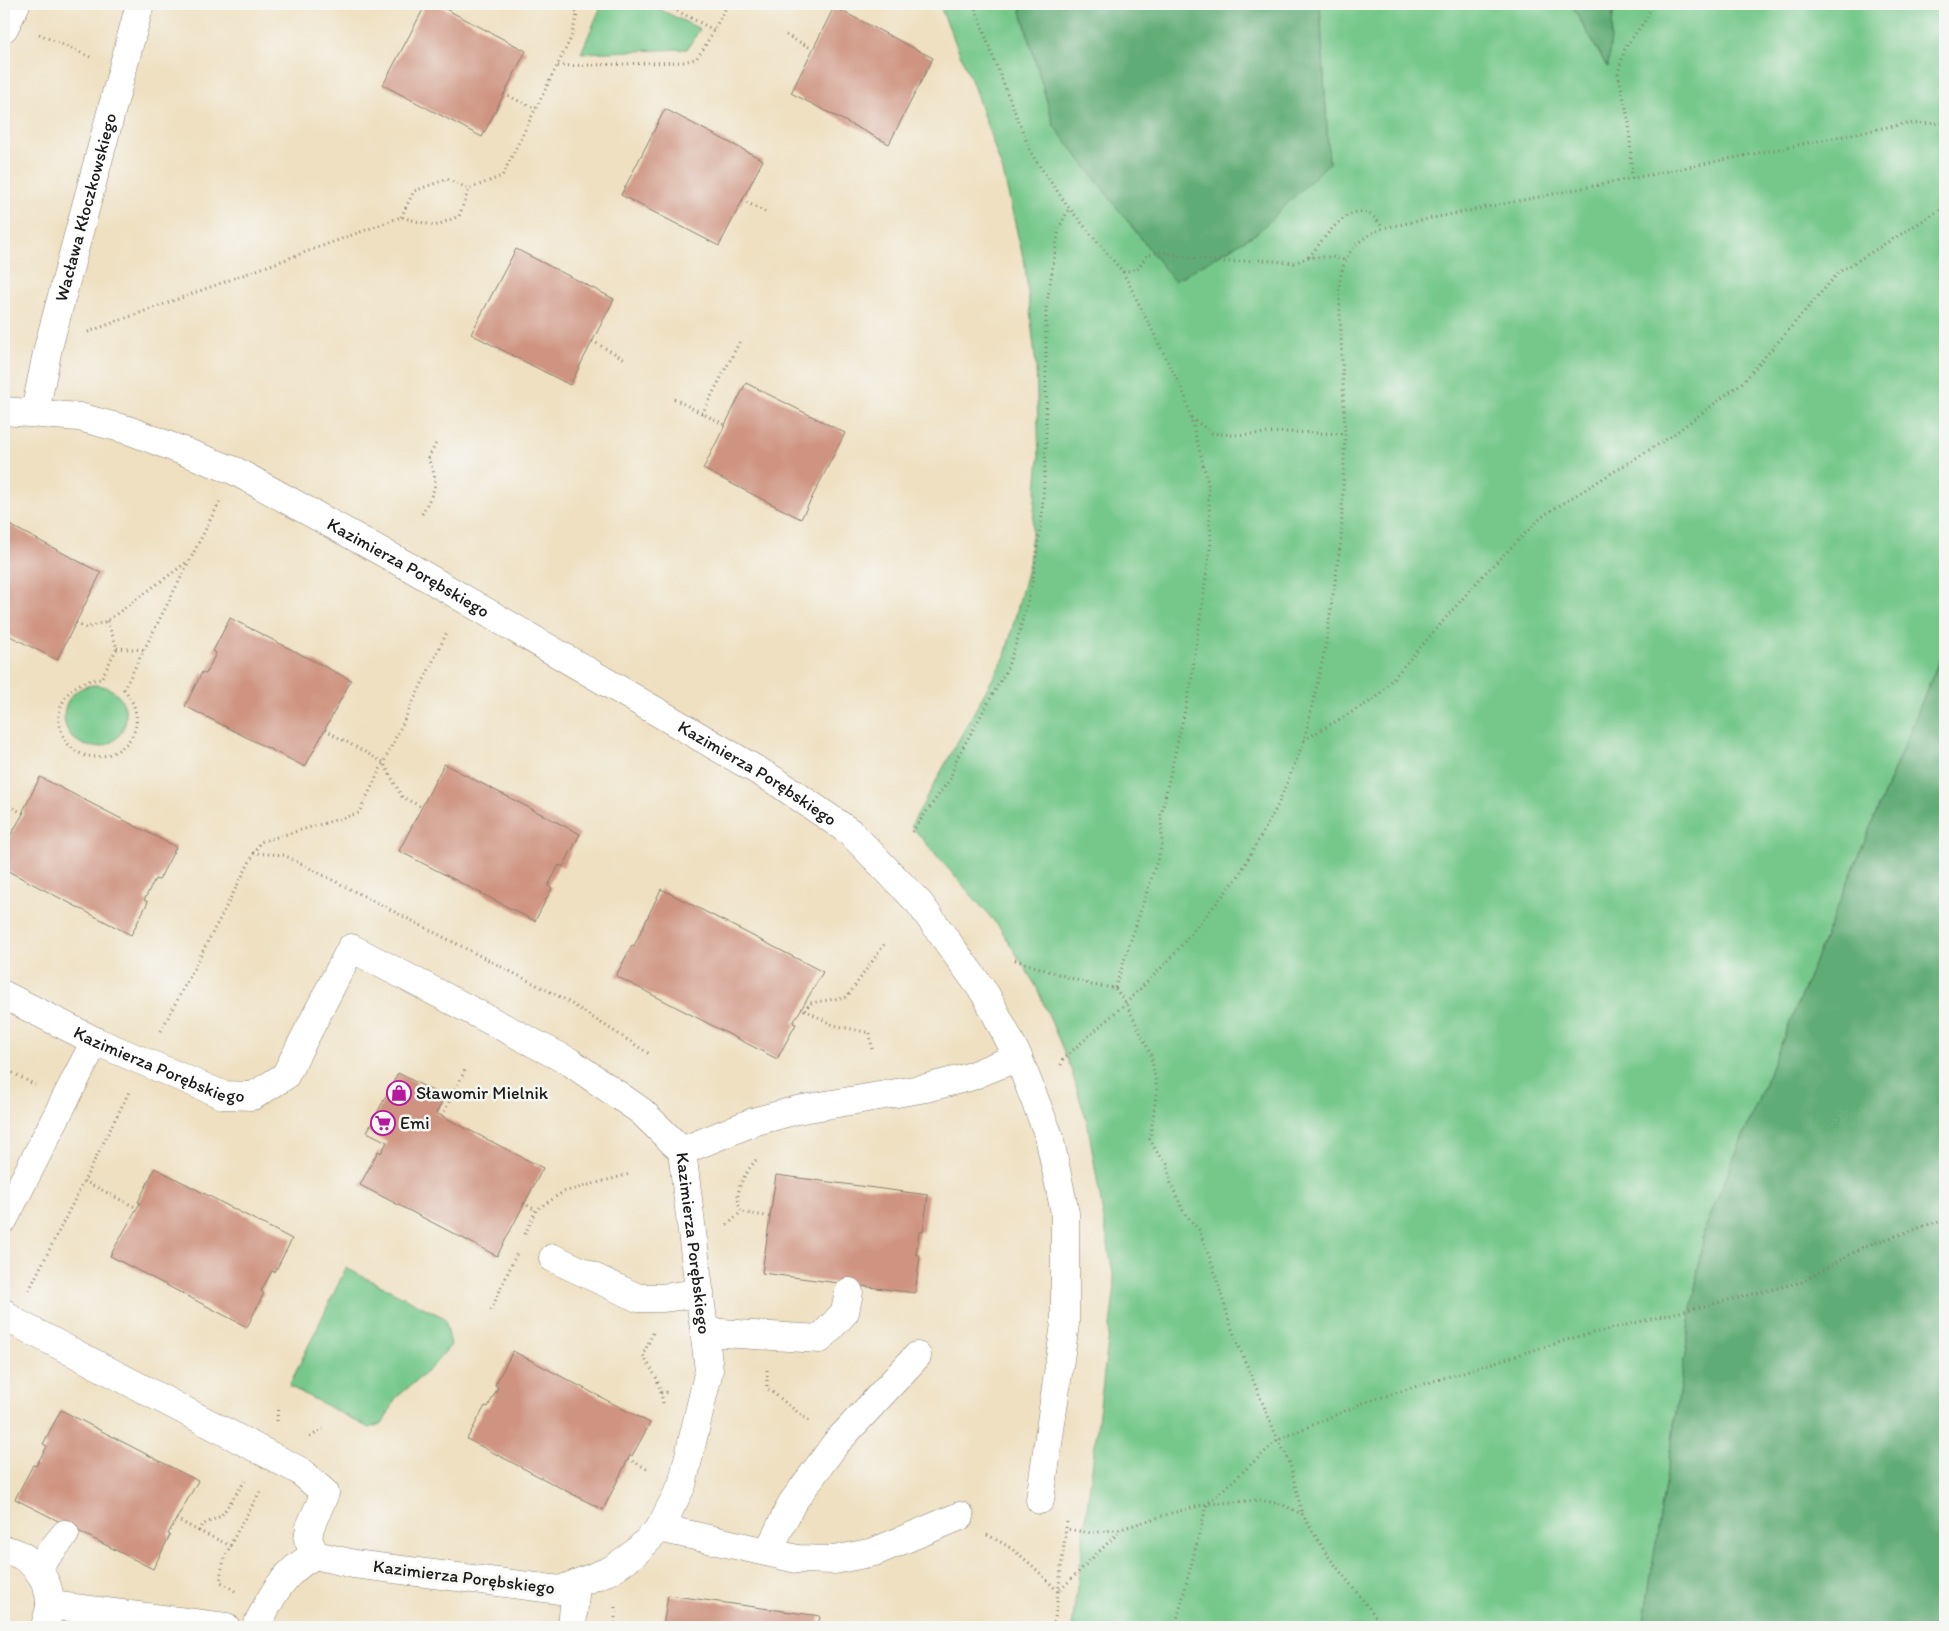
<svg xmlns="http://www.w3.org/2000/svg" width="1949" height="1631" viewBox="0 0 1949 1631" font-family="Itim,sans-serif">
<style>
.green{fill:#75c88a;stroke:#487253}
.forest{fill:#60ac76;stroke:#3e6449}
.building{fill:#cf9481}
.lines{fill:none;stroke-linecap:round;stroke-linejoin:round}
.minor-casing{stroke:#867e6e;stroke-width:29}
.path{stroke:#867e6e;stroke-width:3;stroke-dasharray:1 4;stroke-linecap:butt}
.minor{stroke:#fff;stroke-width:28}
.labels{text-anchor:middle;dominant-baseline:central;stroke-width:5;stroke-linejoin:round;paint-order:stroke}
.street-label{font-size:18px;fill:#1c1c1c;stroke:#f6f6f2}
.poi-label{font-size:18px;fill:#1c1c1c;stroke:#f6f6f2;text-anchor:start}
</style>
<rect width="100%" height="100%" fill="#f6f6f2"/>
<filter id="ink" filterUnits="userSpaceOnUse"><feTurbulence type="fractalNoise" baseFrequency=".02" numOctaves="2"/><feDisplacementMap in="SourceGraphic" scale="10" xChannelSelector="R" yChannelSelector="G"/><feConvolveMatrix kernelMatrix="1 2 1 2 8 2 1 2 1" color-interpolation-filters="sRGB"/></filter>
<filter id="wash" filterUnits="userSpaceOnUse"><feTurbulence type="fractalNoise" baseFrequency=".0096" numOctaves="4" result="noise"/><feDisplacementMap in="SourceGraphic" scale="20" xChannelSelector="R" yChannelSelector="G"/><feGaussianBlur stdDeviation="1.12" result="paint"/><feColorMatrix in="noise" values="0 0 0 0 0 0 0 0 0 0 0 0 0 0 0 0 0 1.4 0 .05"/><feComposite in="paint" operator="in"/></filter>
<g filter="url(#wash)">
<rect width="100%" height="100%" fill="#efe0c1"/>
<g class="green">
<polygon points="602,4 649,4 700,29 687,49 581,53"/>
<polygon points="939,4 1019,4 1054,126 1329,163 1320,4 1571,4 1607,67 1614,4 1945,4 1945,646 1704,1231 1643,1627 1072,1627 1115,1286 1088,1126 1070,1066 1036,986 1000,928 911,826 1005,656 1029,564 1039,458 1036,366 1025,266 1003,172 972,82"/>
<circle cx="95" cy="716" r="31"/>
<polygon points="346,1268 445,1318 451,1345 430,1369 396,1398 383,1423 369,1428 289,1386"/>
</g>
<g class="forest">
<polygon points="1019,4 1320,4 1329,163 1257,233 1174,281 1054,126"/>
<polygon points="1571,4 1614,4 1608,68"/>
<polygon points="1945,646 1945,1627 1643,1627 1704,1231"/>
</g>
<g id="blocks">
<g class="building">
<polygon points="426,4 436,4 526,51 482,137 383,85"/>
<polygon points="834,7 933,58 889,144 791,93"/>
<polygon points="665,109 763,160 719,246 621,195"/>
<polygon points="516,249 614,299 570,385 471,334"/>
<polygon points="746,383 845,433 801,519 703,469"/>
<polygon points="4,522 101,573 57,660 4,633"/>
<polygon points="230,618 351,680 305,767 185,706 202,672 206,674 216,653 213,651"/>
<polygon points="444,764 580,834 563,867 559,865 548,886 552,888 535,921 399,851"/>
<polygon points="40,777 176,847 159,880 155,879 144,900 148,902 131,935 4,869 4,847 24,812 23,811"/>
<polygon points="661,889 823,972 793,1023 796,1024 777,1059 616,976 632,945 634,946"/>
<polygon points="398,1073 445,1097 436,1113 543,1168 497,1256 360,1185 378,1151 381,1153 387,1142 367,1132"/>
<polygon points="155,1168 292,1239 275,1272 272,1271 261,1291 264,1293 247,1327 110,1256 137,1208 140,1203 138,1202"/>
<polygon points="776,1175 928,1195 923,1232 919,1232 916,1255 920,1255 915,1293 762,1273"/>
<polygon points="513,1351 650,1423 632,1456 630,1455 603,1510 467,1439 485,1406 488,1407 498,1387 495,1385"/>
<polygon points="61,1410 198,1481 168,1534 170,1535 153,1569 15,1499 33,1465 36,1466 47,1446 43,1444"/>
<polygon points="668,1595 820,1616 818,1627 663,1627"/>
</g>
</g>
</g>
<g filter="url(#ink)">
<use href="#blocks" fill-opacity="0" stroke="#867e6e" stroke-width="1"/>
<g class="lines">
<defs>
<g id="minor">
<polyline points="4,28 16,4"/>
<path id="s1" d="M 4,411 L 79,417 L 128,430 L 235,471 L 413,569 L 777,782 L 850,832 L 920,904 L 986,995 L 1018,1057 L 1049,1136 L 1065,1213 L 1065,1324 L 1040,1500"/>
<path id="s2" d="M 35,412 L 48,348 L 140,4"/>
<path id="s3" d="M 4,995 L 95,1041 L 223,1095 L 253,1096 L 285,1076 L 351,948 L 570,1062 L 641,1111 L 682,1151 L 709,1370 L 682,1485 L 660,1528 L 635,1553 L 611,1570 L 560,1590 L 354,1564 L 315,1555 C 283,1572 272,1595 256,1627"/>
<polyline points="682,1151 753,1122 797,1110 926,1088 969,1077 1018,1057"/>
<polyline points="4,1219 95,1041"/>
<polyline points="553,1258 638,1298 662,1298 700,1293"/>
<polyline points="4,1313 13,1321 300,1471 325,1493 310,1527 308,1539 315,1555"/>
<polyline points="706,1332 820,1339 845,1312 849,1292"/>
<polyline points="660,1528 797,1559 834,1560 874,1552 960,1516"/>
<path d="M 4,1550 C 29,1553 50,1578 50,1604 C 50,1612 46,1620 45,1627"/>
<polyline points="768,1552 792,1503 836,1443 917,1356"/>
<polyline points="37,1568 65,1534"/>
<polyline points="50,1605 226,1627"/>
<polyline points="572,1627 576,1584"/>
</g>
</defs>
<use href="#minor" class="minor-casing"/>
<g class="path">
<polyline points="664,4 714,30"/>
<polyline points="974,4 991,52 1032,155 1069,208 1123,272 1185,396 1208,483 1211,542 1191,683 1161,815 1162,846 1115,988"/>
<polyline points="39,34 90,57"/>
<polyline points="786,35 813,49"/>
<polyline points="558,66 683,62 696,59 704,48 728,4"/>
<polyline points="504,94 536,109"/>
<polyline points="1632,178 1629,122 1618,73 1625,48 1646,19 1653,4"/>
<polyline points="742,200 767,213"/>
<polyline points="401,217 414,191 447,179 469,189"/>
<path d="M 1309,257 C 1328,234 1357,187 1383,228"/>
<polyline points="1123,272 1138,269 1147,255 1161,252 1191,258 1227,262 1261,260 1294,263 1309,257 1332,257 1345,260"/>
<polyline points="88,332 401,217 435,226 459,216 469,189 502,176 571,38 577,15 575,4"/>
<polyline points="592,341 625,359"/>
<polyline points="674,399 725,425"/>
<polyline points="702,414 740,341"/>
<polyline points="1191,418 1212,433 1232,435 1287,432 1345,434"/>
<path d="M 422,514 C 434,490 441,484 428,459 L 436,443"/>
<path d="M 107,621 L 117,648 L 101,679 C 83,680 69,687 62,704 C 58,713 58,722 61,730 C 78,786 169,745 124,689 L 220,501"/>
<polyline points="76,623 86,628 107,621 187,562"/>
<polyline points="117,648 144,650"/>
<polyline points="4,717 6,713"/>
<polyline points="325,730 383,762 402,797 422,807"/>
<polyline points="1304,740 1376,698 1485,573 1544,515 1670,437 1743,382 1839,272 1945,207"/>
<polyline points="4,804 23,813"/>
<polyline points="912,832 950,779 957,758 1006,671 1017,641 1033,580 1042,515 1046,446 1046,309 1059,228 1069,208"/>
<polyline points="253,853 284,855 564,999 651,1055"/>
<polyline points="1015,960 1092,985 1115,988 1126,1003 1151,1055 1157,1089 1150,1139 1156,1151 1167,1163 1171,1184 1184,1213 1199,1230 1213,1267 1231,1327 1278,1440 1289,1460 1302,1513"/>
<polyline points="161,1031 260,842 359,813 448,630"/>
<polyline points="872,1049 870,1033 833,1025 805,1010 810,1003 847,997 886,942"/>
<path d="M 1061,1065 L 1063,1059 L 1126,1003 L 1170,959 L 1238,877 L 1277,807 L 1304,741 L 1325,649 L 1341,541 L 1345,434 L 1339,289 C 1342,256 1353,241 1383,228 L 1903,124 L 1945,123"/>
<polyline points="4,1068 35,1085"/>
<polyline points="442,1116 466,1068"/>
<path d="M 756,1160 C 744,1174 732,1194 741,1212 L 771,1217"/>
<polyline points="84,1181 137,1208"/>
<polyline points="523,1203 536,1210"/>
<polyline points="727,1225 741,1212"/>
<polyline points="525,1234 536,1210 563,1192 630,1174"/>
<polyline points="29,1290 129,1092"/>
<polyline points="491,1310 517,1253"/>
<polyline points="653,1333 643,1355 657,1379 661,1393"/>
<polyline points="767,1370 767,1388 810,1422"/>
<polyline points="663,1403 661,1393 667,1392"/>
<polyline points="277,1421 278,1406"/>
<polyline points="310,1437 323,1429"/>
<polyline points="628,1459 650,1470"/>
<polyline points="176,1519 199,1531"/>
<polyline points="1067,1522 1066,1529 1092,1533 1121,1529 1172,1513 1207,1504 1259,1500 1281,1504 1302,1514 1328,1556 1384,1627"/>
<path d="M 987,1535 C 1016,1548 1037,1569 1058,1592 L 1121,1530"/>
<polyline points="231,1546 199,1531 202,1525 221,1516 245,1481"/>
<path d="M 235,1591 L 221,1582 C 217,1559 250,1511 261,1490"/>
<polyline points="615,1607 615,1627"/>
<polyline points="1054,1627 1066,1528"/>
<polyline points="1175,1627 1207,1504 1278,1440 1363,1403 1573,1338 1802,1282 1863,1247 1945,1219"/>
</g>
<use href="#minor" class="minor"/>
</g>
</g>
<defs>
<symbol id="shop-ring" viewBox="-11 -11 22 22"><circle r="9.5" fill="#f6f6f2" stroke="#b5179e" stroke-width="1.5"/><path d="M-5-2.5h2.3a2.7 3.5 0 0 1 5.4 0H5L5.5 6h-11ZM-1.5-2.5h3a1.5 2.3 0 0 0-3 0Z" fill="#b5179e"/></symbol>
<symbol id="supermarket-ring" viewBox="-11 -11 22 22"><circle r="9.5" fill="#f6f6f2" stroke="#b5179e" stroke-width="1.5"/><path d="M-6-5.5h2.5l.6 2H6L4.5 2H-2.5L-4.4-4H-6ZM-1.5 3.2a1.3 1.3 0 1 0 .1 0ZM3 3.2a1.3 1.3 0 1 0 .1 0Z" fill="#b5179e"/></symbol>
</defs>
<g fill-rule="evenodd">
<use href="#shop-ring" x="385" y="1079" width="28" height="28"/>
<use href="#supermarket-ring" x="369" y="1109" width="28" height="28"/>
</g>
<g class="labels">
<g class="street-label">
<text stroke="none"><textPath href="#s2" startOffset="211">Wacława Kłoczkowskiego</textPath></text>
<text stroke="none"><textPath href="#s1" startOffset="439">Kazimierza Porębskiego</textPath></text>
<text stroke="none"><textPath href="#s1" startOffset="844">Kazimierza Porębskiego</textPath></text>
<text stroke="none"><textPath href="#s3" startOffset="171">Kazimierza Porębskiego</textPath></text>
<text stroke="none"><textPath href="#s3" startOffset="936">Kazimierza Porębskiego</textPath></text>
<text transform="translate(464 1577) rotate(7)">Kazimierza Porębskiego</text>
</g>
<g class="poi-label">
<text x="416" y="1093">Sławomir Mielnik</text>
<text x="400" y="1123">Emi</text>
</g>
</g>
<rect width="1949" height="1631" fill="none" stroke="#f6f6f2" stroke-width="20"/>
</svg>
